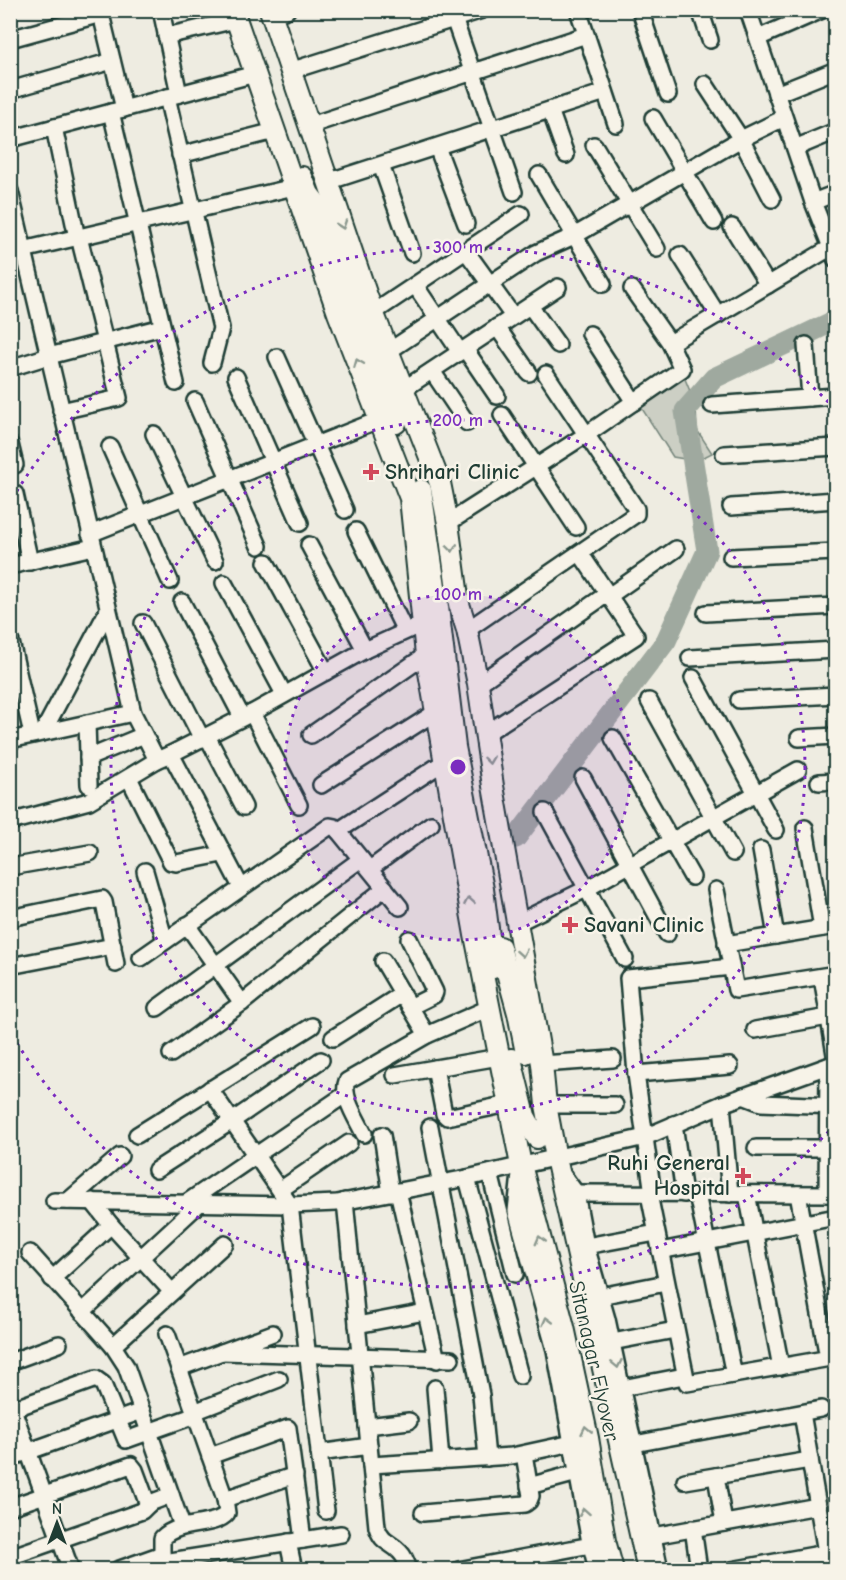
<svg xmlns="http://www.w3.org/2000/svg" width="846" height="1580" viewBox="0 0 846 1580" font-family="'Comic Neue',sans-serif">
<style>
.green{fill:#cccfc4;stroke:#76867c;stroke-width:1.5}
.lines{fill:none;stroke-linecap:round;stroke-linejoin:round}
.river{stroke:#9fa99f;stroke-width:21}
.minor-casing{stroke:#1f3d34;stroke-width:20}
.major-casing{stroke:#1f3d34;stroke-width:24}
.minor{stroke:#f7f3e8;stroke-width:15}
.major{stroke:#f7f3e8;stroke-width:20}
.oneway{stroke:#8b988e}
.ring{fill:none;stroke:#7b2cbf;stroke-width:3;stroke-dasharray:3 6}
.poi-dot{fill:#d1495b;stroke:#f7f3e8;stroke-width:2}
.labels{text-anchor:middle;dominant-baseline:central;stroke-width:5;stroke-linejoin:round;paint-order:stroke}
.poi-label{font-size:22px;font-weight:bold;fill:#1f3d34;stroke:#f7f3e8;text-anchor:start}
.street-label{font-size:22px;fill:#1f3d34;stroke:#f7f3e8}
.centre{fill:#7b2cbf;stroke:#f7f3e8;stroke-width:3}
.ring-label{font-size:18px;text-anchor:middle;font-weight:bold;fill:#7b2cbf;stroke:#f7f3e8;stroke-width:5;stroke-linejoin:round;paint-order:stroke}
</style>
<rect width="100%" height="100%" fill="#eeece1"/>
<filter id="ink" filterUnits="userSpaceOnUse"><feTurbulence type="fractalNoise" baseFrequency=".0167" numOctaves="2"/><feDisplacementMap in="SourceGraphic" scale="12" xChannelSelector="R" yChannelSelector="G"/><feConvolveMatrix kernelMatrix="1 2 1 2 8 2 1 2 1" color-interpolation-filters="sRGB"/></filter>
<g filter="url(#ink)">
<polygon class="green" points="683,374 696,406 697,430 712,453 696,461 673,457 639,404"/>
<g class="lines">
<polyline class="river" points="516,838 666,641 707,551 685,411 714,378 836,320"/>
<defs>
<g id="minor">
<polyline points="100,10 124,109"/>
<polyline points="161,10 179,94"/>
<polyline points="451,10 514,192"/>
<polyline points="578,10 616,124"/>
<polyline points="640,10 668,94"/>
<polyline points="700,10 710,40"/>
<polyline points="748,10 813,202 836,260"/>
<polyline points="271,15 287,10"/>
<polyline points="166,36 236,20"/>
<polyline points="758,38 822,10"/>
<polyline points="10,39 101,14"/>
<polyline points="290,71 482,10"/>
<polyline points="705,84 741,139 772,199"/>
<polyline points="10,90 112,61"/>
<polyline points="776,94 836,70"/>
<polyline points="167,97 221,328 212,363"/>
<polyline points="550,110 566,155"/>
<polyline points="111,112 176,383"/>
<polyline points="653,118 714,222"/>
<polyline points="308,126 586,35"/>
<polyline points="54,127 77,238"/>
<polyline points="10,139 255,74"/>
<polyline points="594,145 657,249"/>
<polyline points="437,147 466,224"/>
<polyline points="795,148 836,131"/>
<polyline points="180,155 275,131"/>
<polyline points="381,165 412,253"/>
<polyline points="539,175 603,284"/>
<polyline points="327,182 605,92"/>
<polyline points="10,191 133,713 157,760 171,754 252,713 365,650 422,624"/>
<polyline points="813,202 836,193"/>
<polyline points="732,227 768,285"/>
<polyline points="466,251 513,316"/>
<polyline points="10,253 294,187"/>
<polyline points="680,255 718,315"/>
<polyline points="415,285 460,352"/>
<polyline points="530,306 558,345"/>
<polyline points="373,313 521,214"/>
<polyline points="497,327 529,373"/>
<polyline points="590,334 634,402"/>
<polyline points="670,343 830,248"/>
<polyline points="806,345 810,398"/>
<polyline points="465,349 497,396"/>
<polyline points="389,351 536,253 574,236 741,139 784,118"/>
<polyline points="277,357 345,510"/>
<polyline points="10,368 49,356 162,327"/>
<polyline points="432,371 467,423"/>
<polyline points="236,377 300,523"/>
<polyline points="404,389 558,287"/>
<polyline points="195,401 259,546"/>
<polyline points="712,405 836,396"/>
<polyline points="61,411 119,398 79,237"/>
<polyline points="502,415 576,527"/>
<polyline points="154,434 215,561"/>
<polyline points="10,444 15,465"/>
<polyline points="110,447 170,581"/>
<polyline points="724,454 836,447"/>
<polyline points="15,494 30,562"/>
<polyline points="731,507 836,500"/>
<polyline points="448,523 587,434 682,369 670,343 632,289"/>
<polyline points="356,531 405,631"/>
<polyline points="90,534 381,419"/>
<polyline points="309,545 365,650"/>
<polyline points="731,557 836,552"/>
<polyline points="266,562 326,672"/>
<polyline points="10,566 93,547"/>
<polyline points="224,583 284,694"/>
<polyline points="609,596 676,549"/>
<polyline points="182,602 242,717"/>
<polyline points="706,613 836,606"/>
<polyline points="143,623 202,739"/>
<polyline points="467,630 636,514 636,509 546,374"/>
<polyline points="11,642 32,734"/>
<polyline points="690,658 836,650"/>
<polyline points="693,678 776,830"/>
<polyline points="478,684 607,594"/>
<polyline points="739,700 836,695"/>
<polyline points="649,701 733,853"/>
<polyline points="252,713 299,805"/>
<polyline points="87,723 89,785"/>
<polyline points="43,732 108,610"/>
<polyline points="485,734 636,636 580,553"/>
<polyline points="311,735 426,655"/>
<polyline points="207,736 244,807"/>
<polyline points="613,738 692,877"/>
<polyline points="799,738 836,736"/>
<polyline points="10,740 133,713"/>
<polyline points="171,754 241,887"/>
<polyline points="88,758 144,735"/>
<polyline points="129,778 171,862 176,863 222,854"/>
<polyline points="583,778 667,934"/>
<polyline points="819,782 836,781"/>
<polyline points="321,785 436,712"/>
<polyline points="545,812 625,959"/>
<polyline points="10,822 89,801 157,760"/>
<polyline points="805,828 822,928"/>
<polyline points="338,831 444,762"/>
<polyline points="761,850 776,936"/>
<polyline points="10,867 90,853"/>
<polyline points="370,869 431,824"/>
<polyline points="145,871 165,941"/>
<polyline points="716,890 736,990 836,974"/>
<polyline points="10,918 102,899 104,902 116,964"/>
<polyline points="517,923 588,888 798,770"/>
<polyline points="187,925 242,1003"/>
<polyline points="409,939 435,992 434,995 410,1007"/>
<polyline points="726,944 836,926"/>
<polyline points="141,958 330,826 335,827 400,907"/>
<polyline points="383,961 427,1035"/>
<polyline points="10,966 113,946"/>
<polyline points="822,977 836,1060"/>
<polyline points="157,1008 361,859"/>
<polyline points="755,1030 828,1017"/>
<polyline points="333,1038 402,994"/>
<polyline points="171,1054 242,1003 385,888"/>
<polyline points="542,1064 613,1059"/>
<polyline points="435,1068 444,1114 447,1117 508,1104"/>
<polyline points="636,1074 730,1066"/>
<polyline points="395,1075 499,1057"/>
<polyline points="210,1089 290,1205 326,1511"/>
<polyline points="743,1096 761,1103 836,1106"/>
<polyline points="722,1104 730,1194"/>
<polyline points="546,1105 615,1105"/>
<polyline points="674,1124 684,1194"/>
<polyline points="430,1127 481,1395 487,1458"/>
<path d="M 364,1134 C 357,1119 341,1096 347,1081 L 427,1035 L 489,1008"/>
<polyline points="137,1135 312,1026"/>
<polyline points="382,1135 391,1193"/>
<polyline points="756,1148 836,1148"/>
<polyline points="156,1170 232,1121 321,1060"/>
<polyline points="490,1173 515,1274"/>
<polyline points="520,1174 516,1211 555,1350 589,1537 597,1570"/>
<polyline points="562,1174 576,1193 586,1246 607,1319 660,1570"/>
<polyline points="467,1178 520,1376"/>
<polyline points="280,1190 349,1143"/>
<polyline points="398,1191 437,1360"/>
<polyline points="576,1193 836,1194"/>
<polyline points="649,1194 687,1383 836,1357"/>
<polyline points="653,1194 636,1074 628,978 731,967"/>
<polyline points="697,1194 734,1375"/>
<polyline points="747,1194 781,1367"/>
<polyline points="798,1194 828,1358"/>
<polyline points="827,1194 828,1066"/>
<polyline points="54,1201 290,1205 337,1203 467,1178 645,1137 722,1104 836,1063"/>
<polyline points="68,1201 120,1156"/>
<polyline points="92,1201 111,1225 172,1292"/>
<path d="M 345,1201 L 377,1527 C 382,1544 390,1541 400,1552 C 405,1557 407,1563 409,1570"/>
<polyline points="186,1203 346,1094"/>
<polyline points="586,1246 656,1233"/>
<polyline points="660,1251 836,1217"/>
<polyline points="30,1253 113,1346 126,1366 182,1526"/>
<polyline points="52,1279 111,1225"/>
<polyline points="600,1296 666,1283"/>
<polyline points="82,1312 200,1203"/>
<polyline points="357,1325 425,1312"/>
<polyline points="612,1342 675,1330"/>
<polyline points="113,1346 225,1244"/>
<polyline points="222,1352 451,1359"/>
<polyline points="10,1362 59,1344"/>
<polyline points="179,1368 273,1333"/>
<polyline points="435,1388 441,1461"/>
<polyline points="622,1388 684,1376"/>
<polyline points="10,1401 71,1570"/>
<polyline points="10,1410 96,1379 103,1384 126,1440 196,1415"/>
<polyline points="194,1412 279,1379"/>
<polyline points="802,1413 829,1570"/>
<polyline points="367,1426 409,1421"/>
<polyline points="634,1444 821,1409"/>
<polyline points="319,1453 369,1446"/>
<polyline points="210,1456 288,1428 303,1540"/>
<polyline points="10,1458 142,1411"/>
<polyline points="371,1465 512,1456 572,1443"/>
<polyline points="716,1476 724,1523"/>
<polyline points="685,1481 810,1460"/>
<polyline points="529,1486 577,1473"/>
<polyline points="225,1499 295,1475"/>
<polyline points="10,1507 131,1465 135,1470 148,1505"/>
<polyline points="423,1513 525,1504 529,1501 531,1496 524,1454"/>
<polyline points="693,1528 699,1570"/>
<polyline points="653,1536 818,1506"/>
<polyline points="288,1542 294,1570"/>
<polyline points="10,1557 142,1511 150,1503 171,1495"/>
<polyline points="164,1562 341,1534"/>
<polyline points="117,1570 162,1554"/>
<path d="M 166,1570 L 162,1558 L 162,1538 C 179,1520 215,1528 227,1513 L 225,1499 L 167,1334"/>
<polyline points="458,1570 591,1545"/>
<polyline points="731,1570 826,1553"/>
</g>
<g id="major">
<polyline points="233,10 338,313 410,498 426,655 475,935 521,1165 564,1327 588,1438 605,1541 613,1570"/>
<polyline points="270,10 368,299 440,483 448,523 459,604 467,630 478,684 493,786 542,1064 546,1105 556,1158 648,1570"/>
<polyline points="302,177 309,194 318,206 396,423"/>
<polyline points="421,490 438,607 455,747 483,889 493,968"/>
<polyline points="500,947 518,1013 526,1053"/>
<polyline points="511,1059 525,1116 537,1138"/>
</g>
</defs>
<use href="#minor" class="minor-casing"/>
<use href="#major" class="major-casing"/>
<use href="#minor" class="minor"/>
<use href="#major" class="major"/>
</g>
<defs><path id="oneway-chevron" d="M-2-3.5L2.5 0L-2 3.5" fill="none" stroke-width="1.6" stroke-linecap="round" stroke-linejoin="round" transform="scale(1.5)"/></defs>
<g class="oneway">
<use href="#oneway-chevron" transform="translate(342 225) rotate(71)"/>
<use href="#oneway-chevron" transform="translate(358 363) rotate(-112)"/>
<use href="#oneway-chevron" transform="translate(452 548) rotate(83)"/>
<use href="#oneway-chevron" transform="translate(489 760) rotate(82)"/>
<use href="#oneway-chevron" transform="translate(469 901) rotate(-100)"/>
<use href="#oneway-chevron" transform="translate(522 953) rotate(80)"/>
<use href="#oneway-chevron" transform="translate(540 1240) rotate(-105)"/>
<use href="#oneway-chevron" transform="translate(547 1321) rotate(-105)"/>
<use href="#oneway-chevron" transform="translate(617 1364) rotate(78)"/>
<use href="#oneway-chevron" transform="translate(586 1430) rotate(-102)"/>
<use href="#oneway-chevron" transform="translate(584 1512) rotate(-100)"/>
</g>
</g>
<circle cx="458" cy="767" r="173" fill="#7b2cbf" fill-opacity=".12"/>
<g class="ring">
<circle cx="458" cy="767" r="173"/>
<circle cx="458" cy="767" r="347"/>
<path d="M835 1125A520 520 0 0 1 12 1035M12 499A520 520 0 0 1 835 409"/>
</g>
<g class="poi-dot">
<path d="M368 463h6v6h6v6h-6v6h-6v-6h-6v-6h6z"/>
<path d="M567 916h6v6h6v6h-6v6h-6v-6h-6v-6h6z"/>
<path d="M740 1167h6v6h6v6h-6v6h-6v-6h-6v-6h6z"/>
</g>
<g class="labels">
<g class="poi-label">
<text x="385" y="472">Shrihari Clinic</text>
<text x="584" y="925">Savani Clinic</text>
<text x="730" y="1163" text-anchor="end">Ruhi General<tspan x="730" dy="25">Hospital</tspan></text>
</g>
<g class="street-label">
<text transform="translate(594 1361) rotate(77)">Sitanagar Flyover</text>
</g>
</g>
<circle cx="458" cy="767" r="9" class="centre"/>
<g class="ring-label">
<text x="458" y="253">300 m</text>
<text x="458" y="426">200 m</text>
<text x="458" y="600">100 m</text>
</g>
<rect width="846" height="1580" fill="none" stroke="#f7f3e8" stroke-width="36"/>
<rect x="18" y="18" width="810" height="1544" fill="none" stroke="#1f3d34" stroke-width="2" filter="url(#ink)"/>
<g transform="translate(57 1523)" stroke="#f7f3e8" stroke-width="4.5" paint-order="stroke">
<path d="M0-4.5L10 22L0 15L-10 22Z" fill="#1f3d34"/>
<text y="-9" font-size="16" font-weight="bold" text-anchor="middle" fill="#1f3d34">N</text>
</g>
</svg>
